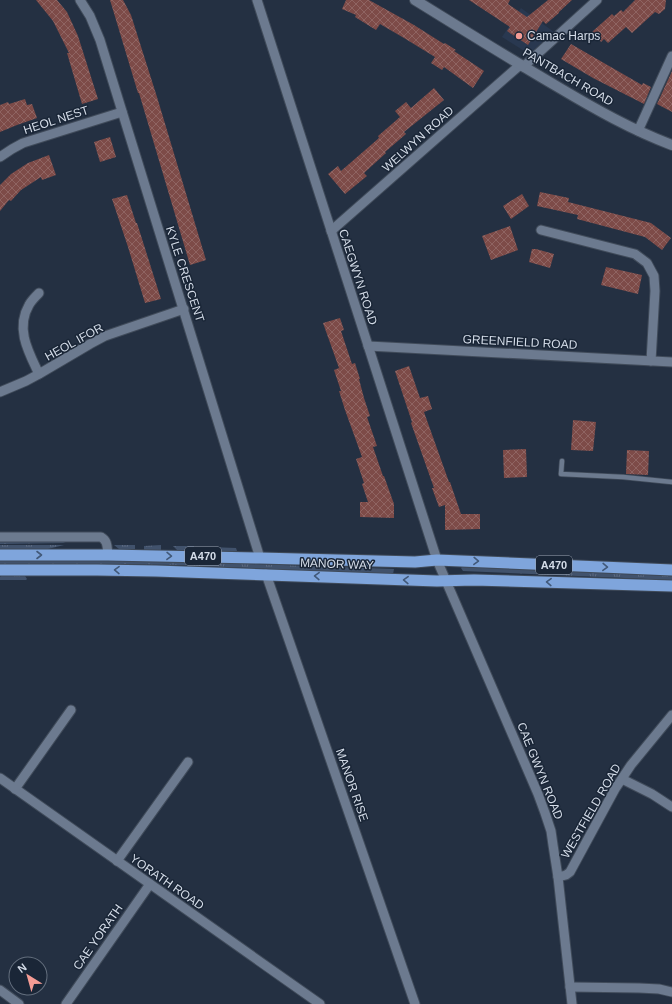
<svg xmlns="http://www.w3.org/2000/svg" width="672" height="1004" viewBox="0 0 672 1004" font-family="Helvetica,sans-serif">
<style>
.built{fill:#293850}
.grass{fill:url(#grass-tufts)}
.building{fill:url(#building-cross-hatch)}
.lines{fill:none;stroke-linecap:round;stroke-linejoin:round}
.service-casing{stroke:#404b5a;stroke-width:6}
.minor-casing{stroke:#404b5a;stroke-width:11}
.tertiary-casing{stroke:#404b5a;stroke-width:12}
.trunk-casing{stroke:#404b5a;stroke-width:13}
.service{stroke:#6c7a8f;stroke-width:4.5}
.minor{stroke:#6c7a8f;stroke-width:9}
.tertiary{stroke:#6c7a8f;stroke-width:10}
.trunk{stroke:#7fa5dc;stroke-width:11}
.oneway{stroke:#425979}
.poi-dot{fill:#f59c95;stroke:#1a2637;stroke-width:1.5}
.labels{text-anchor:middle;dominant-baseline:central;stroke-width:3;stroke-linejoin:round;paint-order:stroke}
.shield{fill:#1a2637;stroke:#9ca5b3;stroke-width:1}
.shield-label{font-size:11px;font-weight:bold;fill:#d4dce8}
.poi-label{font-size:12px;fill:#d4dce8;stroke:#1a2637;text-anchor:start}
.street-label{font-size:12px;fill:#d4dce8;stroke:#1a2637}
</style>
<defs>
<pattern id="grass-tufts" width="24" height="20" patternUnits="userSpaceOnUse"><rect width="24" height="20" fill="#41526c"/><path d="M3 7l-1-3M5 7V3M7 7l1-3M15 17l-1-3M17 17v-4M19 17l1-3" fill="none" stroke="#5c6a81"/></pattern>
<pattern id="building-cross-hatch" width="8" height="8" patternUnits="userSpaceOnUse"><rect width="8" height="8" fill="#7d4b48"/><path d="M0 0l8 8M0 8l8-8" fill="none" stroke="#8f6462"/></pattern>
</defs>
<rect width="100%" height="100%" fill="#243042"/>
<polygon class="built" points="521,8 554,32 529,54 502,37"/>
<g class="grass">
<polygon points="71,540 63,543 0,544 0,541"/>
<polygon points="0,545 64,545 48,549 0,549"/>
<polygon points="114,545 135,545 135,549 119,549"/>
<polygon points="161,545 161,550 144,550 144,546"/>
<polygon points="173,546 194,546 194,548 192,550 177,550"/>
<polygon points="209,547 236,548 237,551 211,551 209,549"/>
<polygon points="0,561 166,561 394,569 393,574 179,565 101,564 0,564"/>
<polygon points="462,567 672,576 672,580 463,571 461,568"/>
<polygon points="1,576 25,576 27,579 26,580 0,580 0,577"/>
</g>
<g class="building">
<polygon points="36,0 57,0 67,12 78,36 98,99 82,104 67,53 69,53 53,21"/>
<polygon points="110,0 123,0 131,15 157,97 206,260 190,265 139,93 138,93"/>
<polygon points="346,0 369,0 414,25 444,44 445,43 456,50 454,51 484,71 473,88 444,67 442,70 431,63 435,57 404,38 380,24 376,30 355,17 356,15 342,9"/>
<polygon points="469,0 510,0 508,4 527,17 548,0 572,0 559,12 559,13 546,24 543,21 528,45 507,31 510,27"/>
<polygon points="635,0 666,0 665,9 659,14 655,12 632,33 626,27 608,43 604,39 601,42 592,32 612,14 614,16 621,10 623,12"/>
<polygon points="571,44 642,85 643,83 651,87 644,104 593,78 561,59"/>
<polygon points="672,71 672,112 657,104"/>
<polygon points="434,88 444,100 404,132 406,134 385,152 386,153 364,173 367,176 345,194 328,174 338,166 341,171 379,138 378,136 400,117 395,111 406,102 411,108"/>
<polygon points="25,99 27,105 32,104 37,118 17,125 0,132 0,105 8,102 9,104"/>
<polygon points="110,137 116,157 100,162 94,142"/>
<polygon points="49,155 56,175 42,180 41,177 21,190 11,201 9,200 0,211 0,185 11,174 28,163"/>
<polygon points="540,192 569,198 568,202 651,223 671,238 662,250 645,237 577,219 578,215 537,206"/>
<polygon points="522,194 529,206 511,219 503,206"/>
<polygon points="127,195 136,223 137,223 161,299 145,303 128,247 112,199"/>
<polygon points="510,226 518,250 491,260 482,236"/>
<polygon points="532,249 536,249 554,254 550,268 529,262"/>
<polygon points="606,267 642,275 638,294 601,285"/>
<polygon points="340,318 344,330 341,331 352,364 355,363 360,379 359,379 364,398 370,416 367,417 377,446 373,447 383,476 384,476 394,504 394,518 360,517 360,502 368,502 362,484 364,483 356,459 362,457 345,410 339,391 341,391 334,370 339,368 323,323"/>
<polygon points="409,366 420,398 428,396 432,409 424,412 449,482 450,482 461,514 480,514 480,529 445,530 445,505 439,507 432,488 434,488 411,423 412,422 395,371"/>
<polygon points="573,420 596,422 593,451 571,450"/>
<polygon points="526,449 527,477 504,478 503,450"/>
<polygon points="627,450 649,451 648,475 626,474"/>
</g>
<g class="lines">
<defs>
<polyline id="service" points="562,461 561,474 623,477 672,482"/>
<g id="minor">
<polyline points="80,0 90,16 100,40 260,558"/>
<polyline points="257,0 437,560 538,794 545,813 551,831 553,845 558,877 572,1004"/>
<polyline points="523,67 597,0"/>
<polyline points="638,131 672,56"/>
<polyline points="0,157 12,149 23,143 122,112"/>
<polyline points="541,230 635,254 647,263 654,276 655,291 651,361"/>
<polyline points="331,231 520,65"/>
<path d="M 39,293 C 35,297 31,301 29,305 C 15,329 29,353 39,374"/>
<polyline points="368,346 672,362"/>
<polyline points="0,392 26,381 39,374 90,344 105,336 184,309"/>
<path d="M 0,537 L 101,537 C 108,541 107,547 108,555"/>
<polyline points="266,574 415,1004"/>
<polyline points="0,778 320,1004"/>
<polyline points="622,779 652,794 672,807"/>
<polyline points="15,789 71,710"/>
<polyline points="117,861 188,762"/>
<polyline points="558,877 566,875 570,872 615,789 631,765 672,715"/>
<polyline points="570,987 639,988 659,989 672,992"/>
<polyline points="0,990 19,1004"/>
<polyline points="66,1004 150,884"/>
</g>
<path id="tertiary" d="M 415,0 C 462,29 510,59 558,87 C 595,109 632,130 672,145"/>
<g id="trunk">
<polyline points="0,555 108,555 260,558 415,562 437,560 672,570"/>
<polyline points="0,570 97,570 156,571 437,581 474,580 672,586"/>
</g>
</defs>
<use href="#service" class="service-casing"/>
<use href="#minor" class="minor-casing"/>
<use href="#tertiary" class="tertiary-casing"/>
<use href="#trunk" class="trunk-casing"/>
<use href="#service" class="service"/>
<use href="#minor" class="minor"/>
<use href="#tertiary" class="tertiary"/>
<use href="#trunk" class="trunk"/>
</g>
<defs><path id="oneway-chevron" d="M-2-3.5L2.5 0L-2 3.5" fill="none" stroke-width="1.6" stroke-linecap="round" stroke-linejoin="round"/></defs>
<g class="oneway">
<use href="#oneway-chevron" transform="translate(39 555)"/>
<use href="#oneway-chevron" transform="translate(169 556) rotate(1)"/>
<use href="#oneway-chevron" transform="translate(476 561) rotate(2)"/>
<use href="#oneway-chevron" transform="translate(605 567) rotate(2)"/>
<use href="#oneway-chevron" transform="translate(117 570) rotate(-179)"/>
<use href="#oneway-chevron" transform="translate(317 576) rotate(-178)"/>
<use href="#oneway-chevron" transform="translate(406 580) rotate(-178)"/>
<use href="#oneway-chevron" transform="translate(549 582) rotate(-178)"/>
</g>
<circle class="poi-dot" cx="519" cy="36" r="4"/>
<g class="labels">
<g class="shield">
<rect x="185" y="547" width="36" height="18" rx="3"/>
<rect x="536" y="556" width="36" height="18" rx="3"/>
</g>
<g class="shield-label">
<text x="203" y="556">A470</text>
<text x="554" y="565">A470</text>
</g>
<g class="poi-label">
<text x="527" y="36">Camac Harps</text>
</g>
<g class="street-label">
<text transform="translate(568 77) rotate(30)">PANTBACH ROAD</text>
<text transform="translate(56 120) rotate(-18)">HEOL NEST</text>
<text transform="translate(418 139) rotate(-42)">WELWYN ROAD</text>
<text transform="translate(185 274) rotate(72)">KYLE CRESCENT</text>
<text transform="translate(358 277) rotate(72)">CAEGWYN ROAD</text>
<text transform="translate(74 342) rotate(-29)">HEOL IFOR</text>
<text transform="translate(520 342) rotate(3)">GREENFIELD ROAD</text>
<text transform="translate(337 564) rotate(2)">MANOR WAY</text>
<text transform="translate(540 771) rotate(68)">CAE GWYN ROAD</text>
<text transform="translate(352 785) rotate(71)">MANOR RISE</text>
<text transform="translate(591 811) rotate(-60)">WESTFIELD ROAD</text>
<text transform="translate(167 882) rotate(35)">YORATH ROAD</text>
<text transform="translate(98 937) rotate(-55)">CAE YORATH</text>
</g>
</g>
<g transform="translate(28 976) rotate(323)"><circle r="19" fill="#1a2637" stroke="#646f7e"/>
<path d="M0-3L7 15L0 10L-7 15Z" fill="#f59c95"/>
<text y="-6" font-size="11" font-weight="bold" text-anchor="middle" fill="#d4dce8">N</text>
</g>
</svg>
